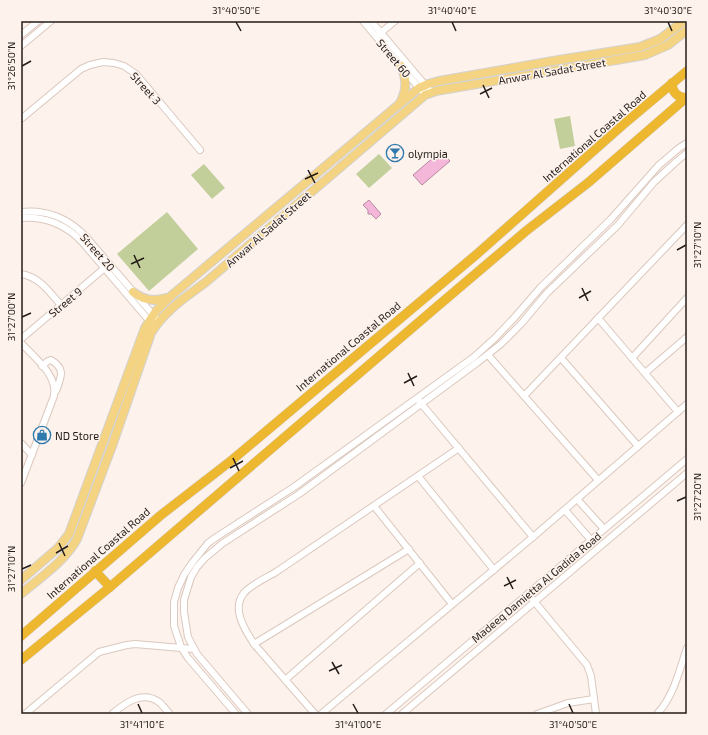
<svg xmlns="http://www.w3.org/2000/svg" width="708" height="735" viewBox="0 0 708 735" font-family="'Exo 2',sans-serif">
<style>
.green{fill:#c3cf9b}
.water{fill:#f4b7da;stroke:#b689a0}
.lines{fill:none;stroke-linecap:round;stroke-linejoin:round}
.minor-casing{stroke:#dbc8be;stroke-width:8}
.major-casing{stroke:#d3d2d1;stroke-width:10}
.highway-casing{stroke:#d3d2d1;stroke-width:10}
.minor{stroke:#fff;stroke-width:6}
.major{stroke:#f4d482;stroke-width:8}
.highway{stroke:#edb72f;stroke-width:9}
.ticks{fill:none;stroke:#241d19;stroke-width:1.5}
.labels{text-anchor:middle;dominant-baseline:central;stroke-width:3;stroke-linejoin:round;paint-order:stroke}
.street-label{font-size:11px;fill:#241d19;stroke:#fdf2ec}
.poi-label{font-size:11px;fill:#241d19;stroke:#fdf2ec;text-anchor:start}
.neatline{fill:none;stroke:#241d19;stroke-width:1.5}
.ticks-label{font-size:10px;text-anchor:middle;fill:#241d19}
</style>
<rect width="100%" height="100%" fill="#fdf2ec"/>
<g class="green">
<polygon points="570,116 575,146 560,149 554,119"/>
<polygon points="379,154 392,168 369,188 356,174"/>
<polygon points="204,164 225,188 212,199 191,175"/>
<polygon points="167,212 198,249 149,291 117,254"/>
</g>
<g class="water">
<polygon points="441,151 450,161 422,185 413,175"/>
<polygon points="369,200 381,214 376,219 371,214 368,214 368,210 363,205"/>
</g>
<g class="lines">
<defs>
<g id="minor">
<polyline points="363,21 425,95"/>
<polyline points="371,21 431,92"/>
<polyline points="21,35 38,21"/>
<polyline points="378,35 395,21"/>
<polyline points="21,46 51,21"/>
<polyline points="21,119 81,69 90,65 103,62 114,63 124,66 136,74 200,150"/>
<path d="M 21,212 C 47,209 70,219 87,238 L 155,317"/>
<path d="M 21,218 C 45,216 67,225 83,243 L 152,324"/>
<path d="M 21,274 C 40,277 49,292 61,305"/>
<polyline points="598,318 678,412"/>
<polyline points="21,339 107,266"/>
<path d="M 21,343 C 34,357 58,375 54,396 L 21,483"/>
<polyline points="488,355 598,480"/>
<polyline points="561,358 638,446"/>
<polyline points="632,358 687,298"/>
<path d="M 42,366 L 48,361 L 51,360 C 66,369 61,377 56,391"/>
<polyline points="645,373 687,337"/>
<polyline points="524,396 687,225"/>
<polyline points="419,401 533,537"/>
<polyline points="21,443 32,455"/>
<polyline points="418,476 494,570"/>
<polyline points="577,499 604,529"/>
<polyline points="374,506 452,604"/>
<polyline points="565,510 591,540"/>
<polyline points="528,594 587,665 591,676 596,714"/>
<polyline points="254,644 409,549"/>
<polyline points="285,680 420,563"/>
<polyline points="25,714 99,652 127,645 135,644 193,649"/>
<path d="M 112,714 C 125,703 142,690 159,702 C 163,705 166,710 170,714"/>
<polyline points="236,714 188,658 181,647 174,626 174,602 178,588 184,575 192,563 208,543 218,536 294,487 474,357 495,338 514,318 541,287 611,219 659,165 679,148 687,143"/>
<polyline points="248,714 197,654 188,637 184,612 184,600 191,577 197,567 205,558 223,543 299,494 478,362 501,344 521,324 547,293 618,225 654,182 677,161 687,153"/>
<path d="M 315,714 L 254,644 C 245,630 231,609 244,593 C 252,584 266,578 276,572 L 459,448"/>
<polyline points="321,714 533,537 687,404"/>
<polyline points="386,714 687,459"/>
<polyline points="402,714 687,473"/>
<polyline points="537,714 568,703 594,699"/>
<path d="M 657,714 C 674,696 679,671 687,648"/>
</g>
<g id="major">
<path d="M 400,103 C 407,91 407,79 401,66"/>
<path d="M 133,292 C 143,300 154,302 166,298"/>
<polyline points="21,580 58,548 69,534 145,328 156,311 171,296 397,106 419,88 428,84 439,81 553,61 640,47 660,39 684,21"/>
<path d="M 21,594 C 41,577 64,562 77,539 L 112,446 L 151,333 C 165,310 186,297 206,282 L 425,95 L 436,91 L 645,55 L 668,45 L 687,30"/>
</g>
<g id="highway">
<path d="M 672,83 C 672,92 677,97 685,98"/>
<polyline points="95,571 110,587"/>
<polyline points="21,636 161,515 232,460 477,254 625,123 687,71"/>
<polyline points="21,660 110,587 433,310 526,231 589,182 687,97"/>
</g>
</defs>
<use href="#minor" class="minor-casing"/>
<use href="#major" class="major-casing"/>
<use href="#highway" class="highway-casing"/>
<use href="#minor" class="minor"/>
<use href="#major" class="major"/>
<use href="#highway" class="highway"/>
</g>
<path class="ticks" d="M 236,22 L 241,31M 452,22 L 456,31M 668,22 L 672,31M 22,66 L 31,61M 483,85 L 489,98M 480,94 L 492,88M 308,170 L 315,183M 305,179 L 318,173M 677,250 L 686,245M 134,255 L 140,268M 131,264 L 144,258M 582,288 L 588,301M 579,298 L 591,291M 22,317 L 31,313M 408,373 L 414,386M 404,383 L 417,376M 233,458 L 239,471M 230,468 L 243,461M 677,501 L 686,497M 59,543 L 65,556M 56,553 L 68,546M 22,569 L 31,565M 507,577 L 513,589M 504,586 L 516,580M 332,662 L 339,674M 329,671 L 342,665M 138,704 L 142,713M 353,704 L 358,713M 569,704 L 573,713"/>
<defs>
<symbol id="bar-ring" viewBox="-11 -11 22 22"><circle r="9.5" fill="#fdf2ec" stroke="#3079ad" stroke-width="1.5"/><path d="M-6-5H6L.8 .8V4.5H3.5V6h-7V4.5H-.8V.8Z" fill="#3079ad"/></symbol>
<symbol id="shop-ring" viewBox="-11 -11 22 22"><circle r="9.5" fill="#fdf2ec" stroke="#3079ad" stroke-width="1.5"/><path d="M-5-2.5h2.3a2.7 3.5 0 0 1 5.4 0H5L5.5 6h-11ZM-1.5-2.5h3a1.5 2.3 0 0 0-3 0Z" fill="#3079ad"/></symbol>
</defs>
<g fill-rule="evenodd">
<use href="#bar-ring" x="385" y="143" width="20" height="20"/>
<use href="#shop-ring" x="32" y="425" width="20" height="20"/>
</g>
<g class="labels">
<g class="street-label">
<text transform="translate(394 58) rotate(50)">Street 60</text>
<text transform="translate(552 71) rotate(-10)">Anwar Al Sadat Street</text>
<text transform="translate(146 88) rotate(48)">Street 3</text>
<text transform="translate(594 136) rotate(-41)">International Coastal Road</text>
<text transform="translate(268 229) rotate(-41)">Anwar Al Sadat Street</text>
<text transform="translate(98 252) rotate(49)">Street 20</text>
<text transform="translate(65 302) rotate(-40)">Street 9</text>
<text transform="translate(348 346) rotate(-40)">International Coastal Road</text>
<text transform="translate(98 553) rotate(-41)">International Coastal Road</text>
<text transform="translate(536 587) rotate(-40)">Madeeq Damietta Al Gadida Road</text>
</g>
<g class="poi-label">
<text x="408" y="153">olympia</text>
<text x="55" y="435">ND Store</text>
</g>
</g>
<rect width="708" height="735" fill="none" stroke="#fdf2ec" stroke-width="44"/>
<rect x="22" y="22" width="664" height="691" class="neatline"/>
<g class="ticks-label">
<text x="236" y="14">31°40'50"E</text>
<text x="452" y="14">31°40'40"E</text>
<text x="668" y="14">31°40'30"E</text>
<text transform="translate(11 66) rotate(-90)" y="4">31°26'50"N</text>
<text transform="translate(697 245) rotate(-90)" y="4">31°27'10"N</text>
<text transform="translate(11 317) rotate(-90)" y="4">31°27'00"N</text>
<text transform="translate(697 497) rotate(-90)" y="4">31°27'20"N</text>
<text transform="translate(11 569) rotate(-90)" y="4">31°27'10"N</text>
<text x="142" y="728">31°41'10"E</text>
<text x="358" y="728">31°41'00"E</text>
<text x="573" y="728">31°40'50"E</text>
</g>
</svg>
